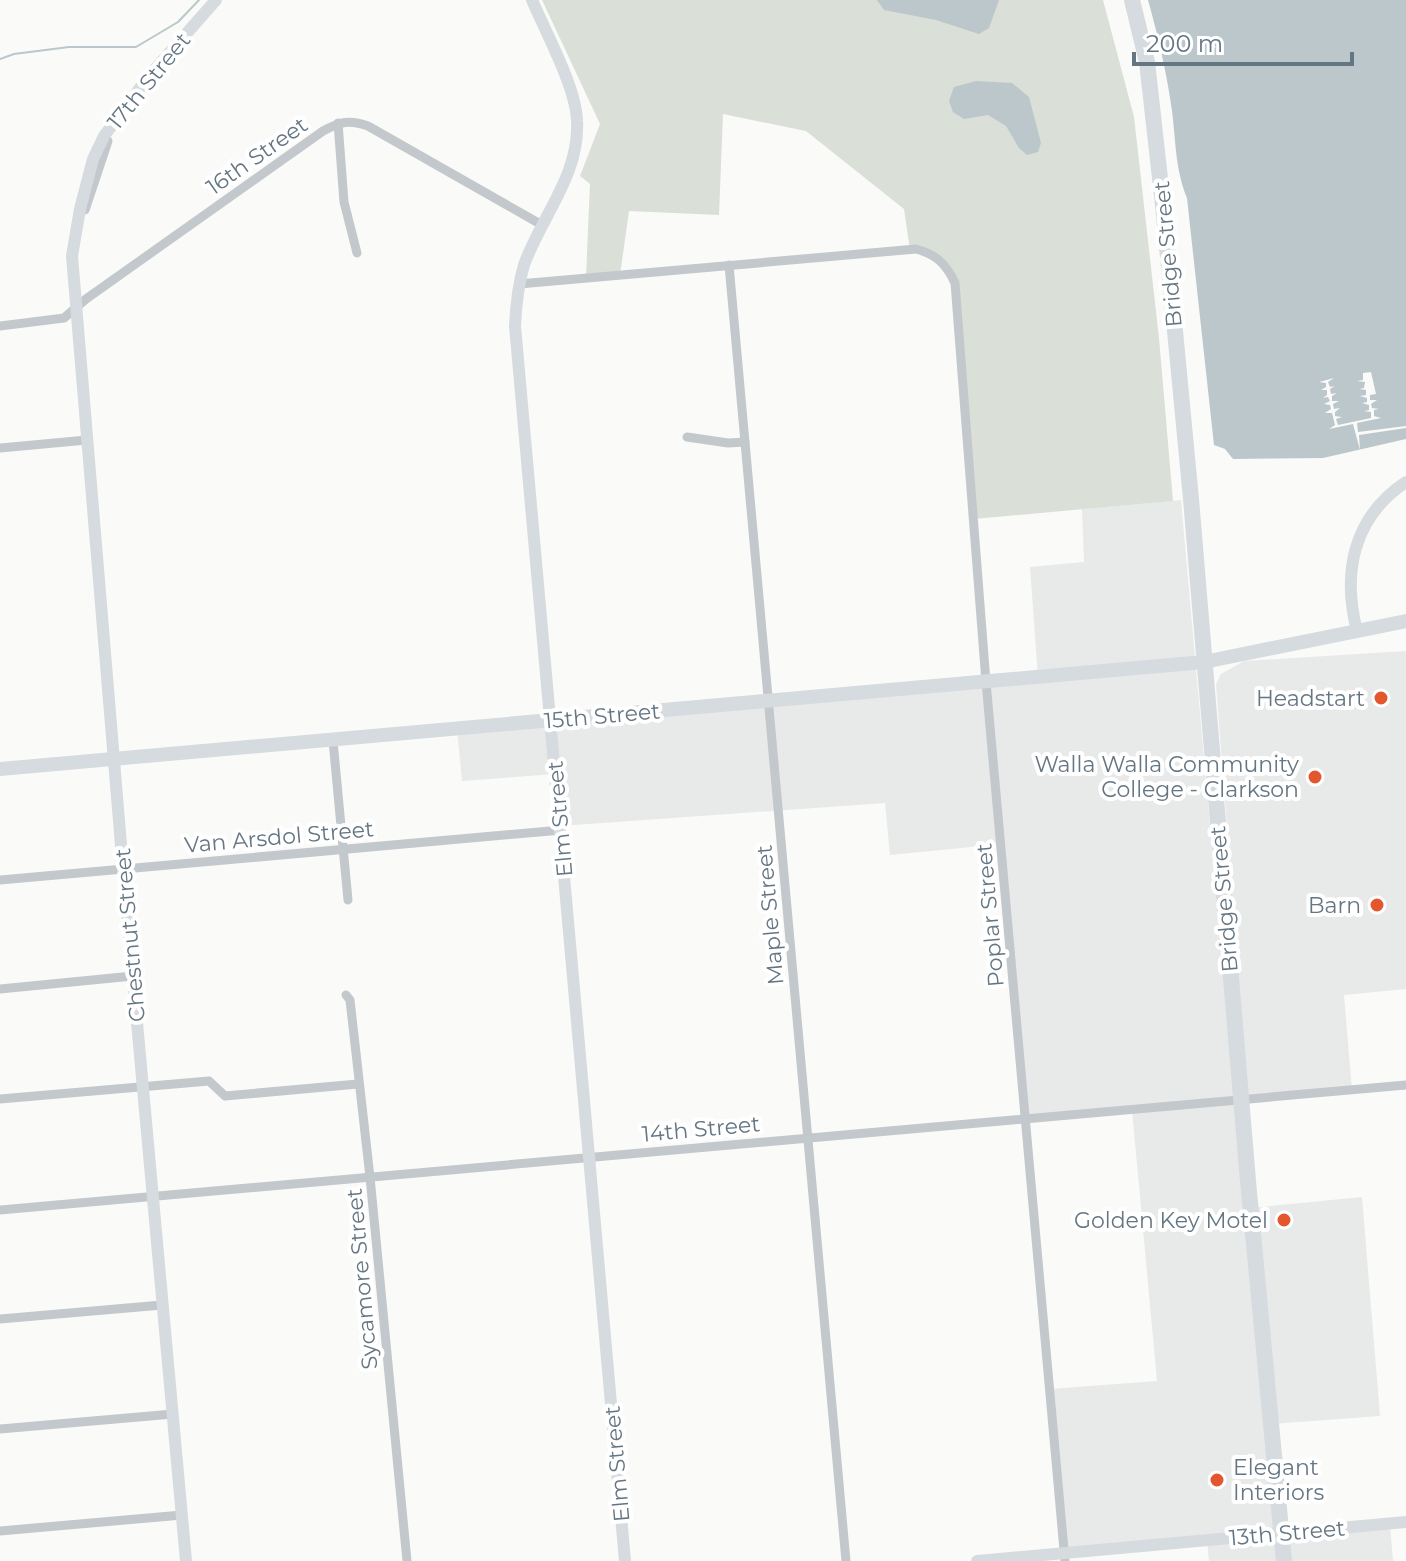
<svg xmlns="http://www.w3.org/2000/svg" width="1406" height="1561" viewBox="0 0 1406 1561" font-family="Montserrat,sans-serif">
<style>
.built{fill:#e8e9e9}
.green{fill:#dadfd7}
.water{fill:#bbc7cb}
.pier{fill:#fafaf8}
.lines{fill:none;stroke-linecap:round;stroke-linejoin:round}
.stream{stroke:#bbc7cb;stroke-width:2}
.street{stroke:#c3c8cc;stroke-width:9}
.secondary{stroke:#d6dbdf;stroke-width:12}
.primary{stroke:#d6dbdf;stroke-width:14}
.highway{stroke:#d6dbdf;stroke-width:16}
.poi-dot{fill:#e4572e;stroke:#fff;stroke-width:3}
.labels{text-anchor:middle;dominant-baseline:central;stroke-width:8;stroke-linejoin:round;paint-order:stroke}
.street-label{font-size:22px;fill:#657683;stroke:#fff}
.poi-label{font-size:22px;fill:#657683;stroke:#fff;text-anchor:end}
</style>
<rect width="100%" height="100%" fill="#fafaf8"/>
<polygon class="built" points="1181,500 1215,882 1231,880 1216,684 1221,674 1244,661 1406,651 1406,989 1344,995 1352,1090 1243,1099 1251,1208 1362,1197 1380,1416 1272,1424 1282,1534 1390,1524 1393,1561 1209,1561 1207,1541 1065,1553 1050,1389 1157,1381 1132,1110 1025,1119 1002,844 890,855 885,803 560,826 555,774 462,781 457,729 1038,677 1030,567 1084,562 1082,509"/>
<polygon class="green" points="542,0 1103,0 1134,117 1159,338 1173,501 973,519 955,283 932,253 910,250 904,209 806,131 723,114 719,215 629,211 620,275 586,278 590,184 580,176 600,124"/>
<g class="water">
<polygon points="877,0 999,0 989,28 979,34 936,20 884,10"/>
<path d="M 1148,0 L 1406,0 L 1406,439 L 1323,458 L 1233,459 L 1225,449 L 1214,445 L 1187,198 C 1175,168 1176,142 1172,111 C 1167,74 1158,36 1148,0 Z"/>
<polygon points="976,81 1012,83 1029,97 1041,143 1038,152 1027,155 1019,148 1006,126 988,115 964,119 953,112 949,101 954,87"/>
</g>
<polygon class="pier" points="1371,372 1376,394 1370,395 1370,400 1377,400 1371,404 1372,408 1379,409 1374,410 1374,416 1381,418 1357,423 1358,432 1406,426 1406,428 1359,435 1360,450 1353,424 1329,429 1335,425 1332,413 1325,413 1331,409 1330,405 1324,404 1330,401 1328,397 1323,398 1327,395 1327,390 1321,390 1326,387 1326,383 1319,382 1334,378 1328,382 1330,387 1335,386 1330,389 1331,394 1337,393 1332,396 1332,401 1339,401 1333,404 1334,409 1340,408 1335,412 1335,416 1342,417 1336,419 1338,425 1371,418 1371,412 1364,411 1369,410 1369,405 1362,403 1367,402 1367,398 1360,396 1366,395 1366,390 1359,389 1364,388 1365,382 1357,381 1363,380 1363,373"/>
<g class="lines">
<polyline class="stream" points="0,59 14,54 69,47 136,47 178,22 199,0"/>
<g class="street">
<polyline points="338,123 344,202 357,253"/>
<polyline points="85,210 108,141"/>
<polyline points="729,265 846,1561"/>
<path d="M 519,284 L 916,249 C 936,254 946,264 955,283 L 986,682 L 1065,1561"/>
<path d="M 0,326 L 64,318 L 86,299 L 323,131 C 340,122 349,119 368,126 L 542,225"/>
<polyline points="687,437 728,443 745,442"/>
<polyline points="0,448 87,440"/>
<polyline points="333,741 348,900"/>
<polyline points="0,880 561,830"/>
<polyline points="0,989 133,976"/>
<polyline points="346,995 350,1000 370,1177 407,1561"/>
<polyline points="0,1099 209,1081 225,1096 358,1084"/>
<polyline points="0,1210 1406,1085"/>
<polyline points="0,1319 162,1305"/>
<polyline points="0,1429 173,1414"/>
<polyline points="0,1531 182,1515"/>
</g>
<g class="secondary">
<path d="M 532,0 C 546,33 576,87 577,121 C 580,175 541,217 524,265 C 518,285 516,305 515,326 L 625,1561"/>
<path d="M 1357,631 C 1342,573 1353,517 1406,482"/>
<polyline points="186,1561 123,869 72,256 80,209 93,159 104,136 149,76 216,0"/>
<polyline points="977,1561 1406,1522"/>
</g>
<polyline class="primary" points="0,769 1204,662 1406,621"/>
<polyline class="highway" points="1132,0 1147,62 1163,205 1191,499 1248,1181 1284,1561"/>
</g>
<g class="poi-dot">
<circle cx="1381" cy="698" r="8"/>
<circle cx="1315" cy="777" r="8"/>
<circle cx="1377" cy="905" r="8"/>
<circle cx="1284" cy="1220" r="8"/>
<circle cx="1217" cy="1480" r="8"/>
</g>
<g class="labels">
<g class="street-label">
<text transform="translate(149 81) rotate(-51)">17th Street</text>
<text transform="translate(257 156) rotate(-35)">16th Street</text>
<text transform="translate(1168 254) rotate(-95)">Bridge Street</text>
<text transform="translate(602 716) rotate(-5)">15th Street</text>
<text transform="translate(560 819) rotate(-95)">Elm Street</text>
<text transform="translate(279 837) rotate(-5)">Van Arsdol Street</text>
<text transform="translate(1224 899) rotate(-95)">Bridge Street</text>
<text transform="translate(770 915) rotate(-95)">Maple Street</text>
<text transform="translate(990 915) rotate(-95)">Poplar Street</text>
<text transform="translate(130 935) rotate(-95)">Chestnut Street</text>
<text transform="translate(701 1129) rotate(-5)">14th Street</text>
<text transform="translate(362 1279) rotate(-95)">Sycamore Street</text>
<text transform="translate(617 1464) rotate(-95)">Elm Street</text>
<text transform="translate(1287 1533) rotate(-5)">13th Street</text>
</g>
<g class="poi-label">
<text x="1365" y="698">Headstart</text>
<text x="1299" y="764">Walla Walla Community<tspan x="1299" dy="25">College - Clarkson</tspan></text>
<text x="1361" y="905">Barn</text>
<text x="1268" y="1220">Golden Key Motel</text>
<text x="1233" y="1467" text-anchor="start">Elegant<tspan x="1233" dy="25">Interiors</tspan></text>
</g>
</g>
<path d="M1134 52v12h218v-12" fill="none" stroke="#657683" stroke-width="4"/>
<text x="1146" y="52" font-size="24" fill="#657683" stroke="#ffffff" stroke-width="6" paint-order="stroke">200 m</text>
</svg>
